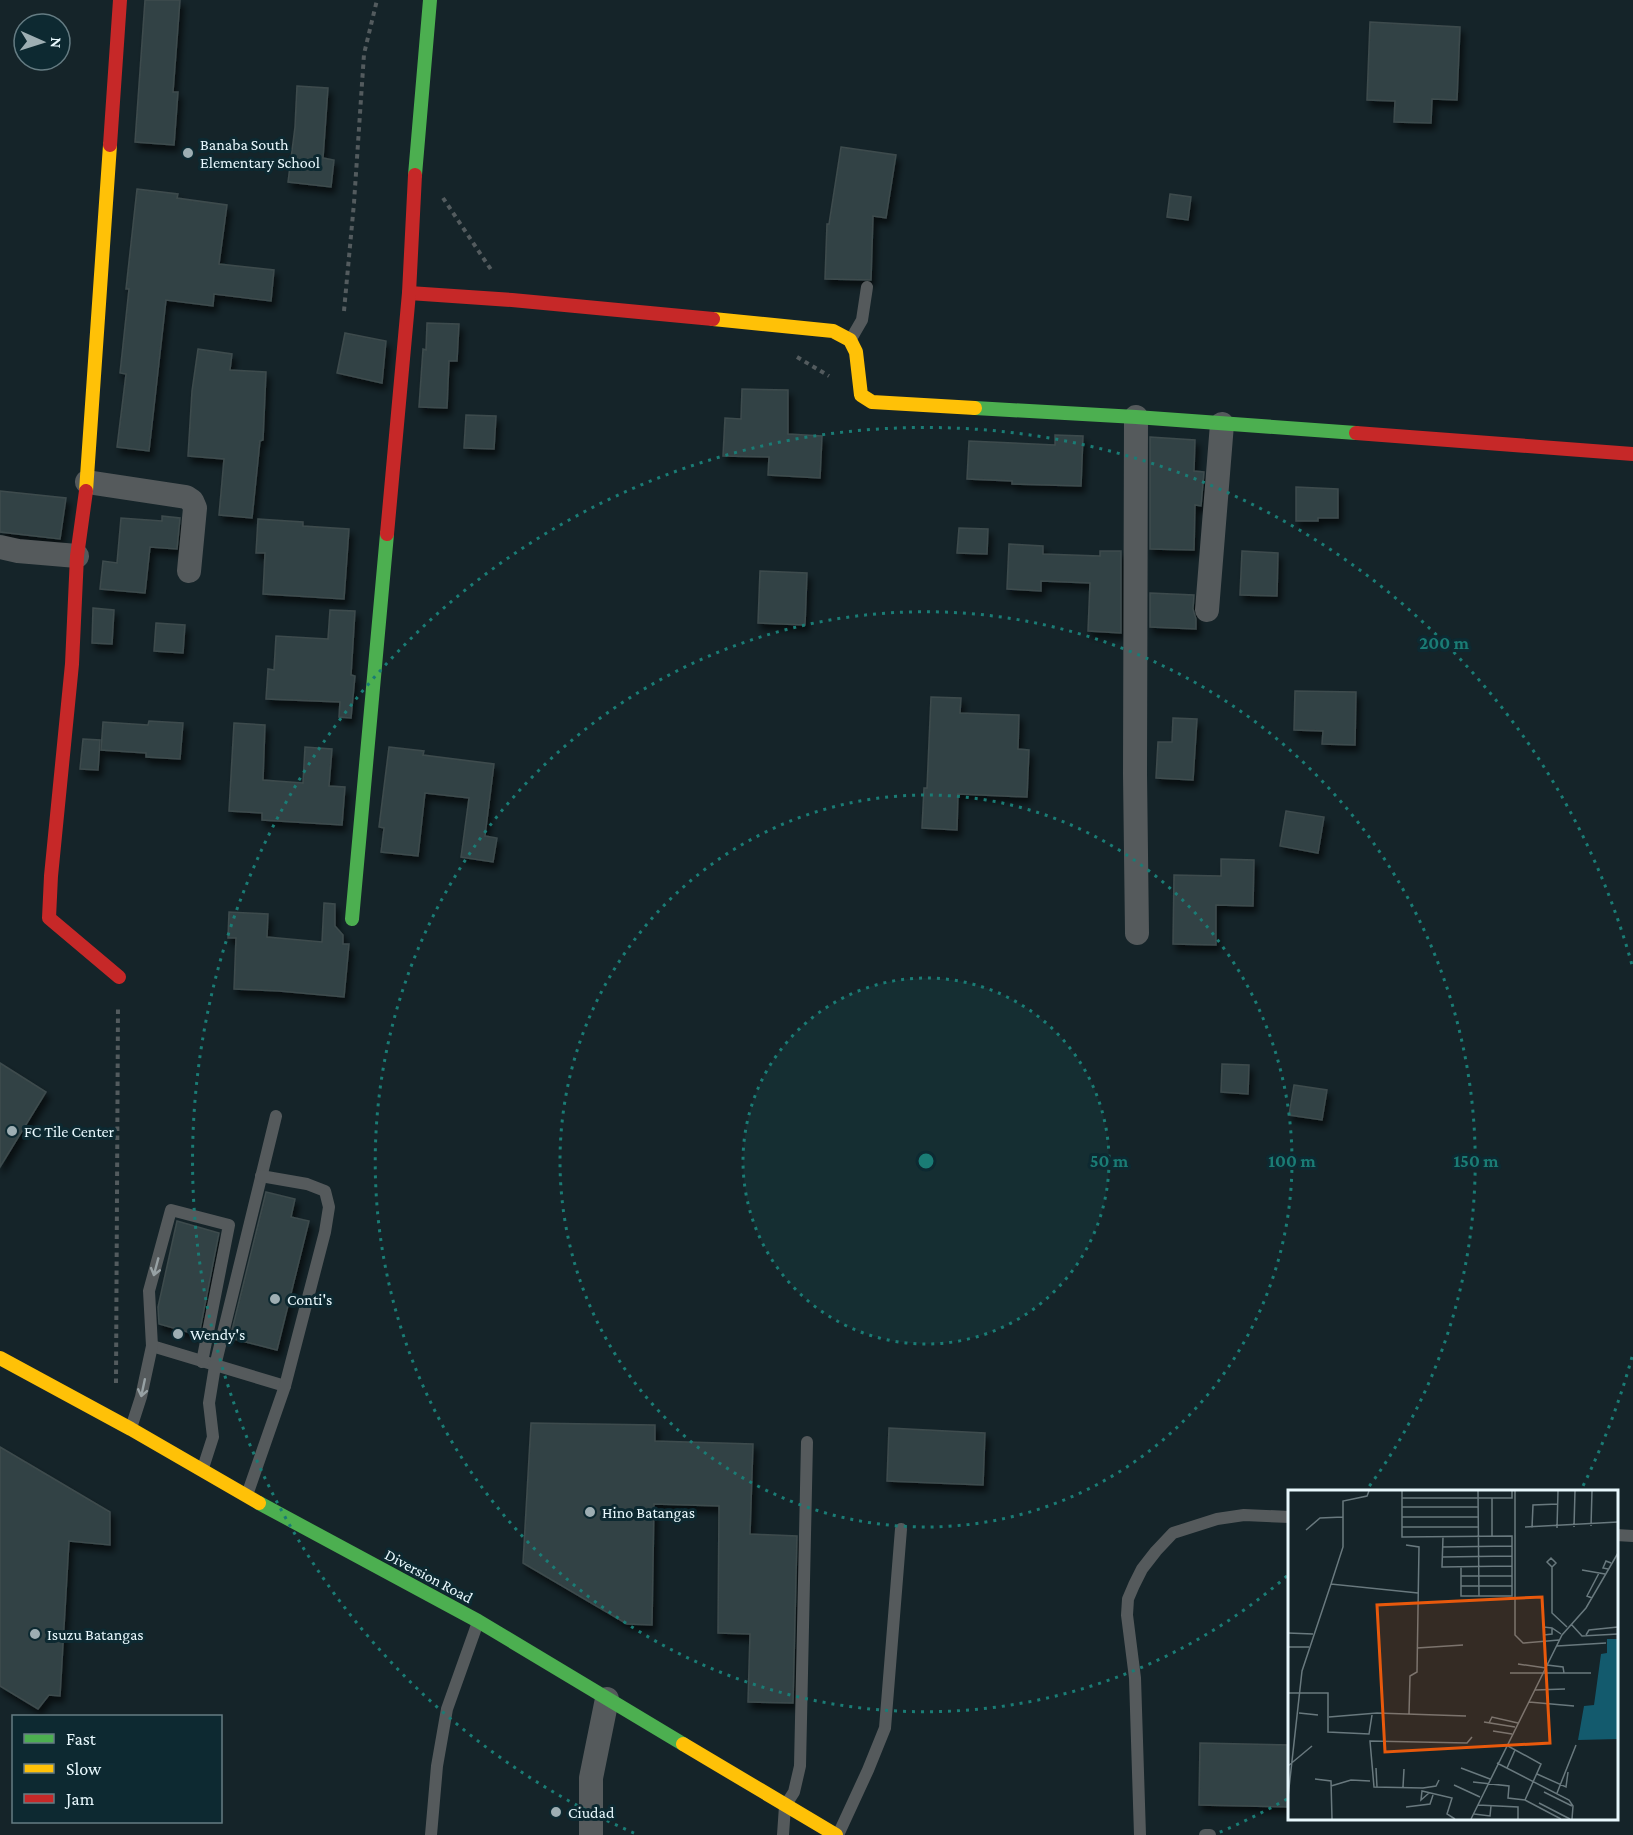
<svg xmlns="http://www.w3.org/2000/svg" width="1633" height="1835" viewBox="0 0 1633 1835" font-family="'Crimson Pro',serif">
<style>
.building{fill:#334244;stroke:#3e4b4d;stroke-width:1.5;filter:url(#shadow)}
.lines{fill:none;stroke-linecap:round;stroke-linejoin:round}
.path{stroke:#535b5e;stroke-width:4;stroke-dasharray:4.5 4.5;stroke-linecap:butt}
.lane{stroke:#555a5c;stroke-width:12}
.street{stroke:#555a5c;stroke-width:24}
.fast{stroke:#4caf50;stroke-width:14}
.slow{stroke:#ffc107;stroke-width:14}
.jam{stroke:#c62828;stroke-width:14}
.oneway{stroke:#97a1a4}
.ring{fill:none;stroke:#1a7c75;stroke-width:3;stroke-dasharray:3 6}
.poi-dot{fill:#9eaeb3;stroke:#0d2931;stroke-width:2}
.labels{text-anchor:middle;dominant-baseline:central;stroke-width:6;stroke-linejoin:round;paint-order:stroke}
.poi-label{font-size:16px;fill:#e8f8fd;stroke:#0d2931;text-anchor:start}
.street-label{font-size:16px;fill:#e8f8fd;stroke:#0d2931}
.inset-road{fill:none;stroke:#69797e;stroke-width:1.5}
.view{fill:#e8590c;fill-opacity:0.15;stroke:#e8590c;stroke-width:3}
.inset-edge{fill:none;stroke:#e8f8fd;stroke-width:3}
.centre{fill:#1a7c75;stroke:#0d2931;stroke-width:3}
.ring-label{font-size:18px;text-anchor:middle;font-weight:bold;fill:#1a7c75;stroke:#0d2931;stroke-width:6;stroke-linejoin:round;paint-order:stroke}
</style>
<defs>
<filter id="shadow"><feDropShadow dx="3.5" dy="6" stdDeviation="3" flood-color="#0009"/></filter>
</defs>
<rect width="100%" height="100%" fill="#152429"/>
<g class="building">
<polygon points="145,0 180,0 173,92 178,92 174,145 135,142"/>
<polygon points="1370,22 1460,27 1457,100 1432,99 1431,123 1394,122 1395,101 1367,100"/>
<polygon points="297,86 328,88 323,158 334,160 331,187 288,182 295,127"/>
<polygon points="841,147 896,155 886,218 873,216 871,280 825,279 827,224 829,224"/>
<polygon points="137,189 178,194 177,198 227,205 219,264 274,270 271,301 214,294 213,306 166,300 149,451 117,447 126,374 120,373 129,289 126,289"/>
<polygon points="1170,194 1191,197 1188,220 1167,217"/>
<polygon points="427,323 459,324 457,361 449,361 447,408 419,407 423,349 426,350"/>
<polygon points="345,333 386,341 382,383 337,373"/>
<polygon points="198,349 232,354 230,370 266,372 263,440 260,441 252,518 219,515 224,459 188,456 192,391"/>
<polygon points="742,389 788,390 788,434 822,436 820,478 768,475 769,457 723,456 725,418 741,419"/>
<polygon points="466,415 496,416 494,449 464,448"/>
<polygon points="1055,435 1083,436 1081,486 1012,484 1012,481 967,479 969,441 1055,445"/>
<polygon points="1150,437 1195,440 1194,471 1204,472 1201,506 1195,505 1194,550 1150,549"/>
<polygon points="1296,487 1338,489 1338,518 1318,518 1318,521 1296,521"/>
<polygon points="0,491 66,498 60,539 0,532"/>
<polygon points="162,516 180,518 177,549 150,547 145,593 100,589 103,561 117,563 121,518 162,521"/>
<polygon points="258,519 303,522 303,526 349,529 344,599 263,594 265,553 256,553"/>
<polygon points="959,528 988,529 987,554 957,553"/>
<polygon points="1009,544 1043,546 1043,554 1100,556 1100,551 1121,551 1121,633 1088,631 1090,583 1041,581 1041,591 1007,589"/>
<polygon points="1242,551 1278,553 1277,596 1240,595"/>
<polygon points="760,571 807,573 805,625 758,623"/>
<polygon points="1150,593 1194,595 1193,609 1196,619 1196,629 1150,627"/>
<polygon points="93,608 114,610 112,644 92,643"/>
<polygon points="330,610 355,611 351,675 355,676 351,718 339,717 340,702 266,699 268,669 274,670 276,636 328,639"/>
<polygon points="156,623 185,625 183,653 154,651"/>
<polygon points="1295,691 1356,692 1355,745 1322,744 1323,731 1294,730"/>
<polygon points="931,697 961,698 960,713 1019,715 1018,749 1029,750 1027,797 958,794 957,830 922,828 924,788 927,788"/>
<polygon points="1173,718 1197,719 1193,780 1156,778 1158,742 1172,742"/>
<polygon points="149,721 183,723 180,759 146,757 146,753 101,750 103,722 148,725"/>
<polygon points="234,723 265,725 263,780 303,783 305,747 332,749 329,786 345,787 342,825 262,820 262,813 229,811"/>
<polygon points="83,739 100,740 98,770 80,769"/>
<polygon points="389,747 424,751 423,755 494,764 485,836 497,838 493,862 461,857 469,798 425,793 418,856 381,852 384,828 379,827"/>
<polygon points="1286,811 1324,817 1318,853 1280,846"/>
<polygon points="1221,859 1254,860 1253,906 1216,905 1216,945 1173,944 1174,875 1221,876"/>
<polygon points="324,903 335,904 335,926 343,935 343,944 349,944 344,997 279,991 234,989 236,938 228,938 229,912 268,914 267,937 322,942"/>
<polygon points="0,1063 46,1092 0,1167"/>
<polygon points="1222,1064 1249,1065 1248,1094 1221,1092"/>
<polygon points="1294,1085 1327,1090 1322,1120 1289,1115"/>
<polygon points="266,1192 295,1199 291,1217 309,1221 277,1350 230,1338"/>
<polygon points="177,1221 219,1233 200,1330 197,1329 195,1334 159,1324 158,1307"/>
<polygon points="531,1423 655,1425 655,1441 753,1444 750,1534 797,1536 793,1703 748,1702 750,1634 718,1633 719,1506 654,1504 652,1625 627,1624 523,1563"/>
<polygon points="889,1428 985,1433 983,1485 887,1481"/>
<polygon points="0,1447 110,1512 110,1545 69,1541 60,1696 49,1695 38,1709 0,1686"/>
<polygon points="1200,1743 1290,1745 1290,1807 1199,1805"/>
</g>
<g class="lines">
<g class="path">
<polyline points="443,198 492,271"/>
<polyline points="344,311 354,203 364,54 377,0"/>
<polyline points="797,357 829,376"/>
<polyline points="116,1383 118,1005"/>
</g>
<g class="lane">
<polyline points="851,339 862,320 867,287"/>
<polyline points="152,1346 285,1386"/>
<polyline points="131,1428 141,1397 152,1346 149,1291 171,1210 229,1225 202,1362"/>
<polyline points="203,1468 213,1437 209,1403 215,1366 276,1116"/>
<polyline points="247,1495 285,1386 325,1232 329,1207 325,1191 307,1184 261,1176"/>
<polyline points="1616,1535 1633,1536"/>
<polyline points="431,1835 437,1766 447,1709 478,1622"/>
<polyline points="783,1835 785,1806 794,1792 800,1766 807,1442"/>
<polyline points="838,1835 868,1770 885,1728 901,1529"/>
<polyline points="1140,1835 1135,1678 1127,1615 1128,1599 1134,1585 1142,1569 1156,1551 1173,1533 1217,1519 1244,1515 1290,1517"/>
<polyline points="1205,1835 1210,1835"/>
</g>
<g class="street">
<polyline points="1136,417 1135,774 1137,933"/>
<polyline points="87,482 186,497 192,501 195,508 189,571"/>
<polyline points="0,547 18,551 77,556"/>
<polyline points="1207,610 1222,424"/>
<polyline points="591,1835 591,1778 607,1699"/>
</g>
<g class="fast">
<polyline points="415,175 430,0"/>
<polyline points="975,408 1136,417 1356,433"/>
<polyline points="352,919 387,534"/>
<polyline points="259,1503 478,1621 683,1744"/>
</g>
<g class="slow">
<polyline points="713,319 833,331 850,340 856,352 861,395 872,402 975,408"/>
<polyline points="86,491 110,145"/>
<polyline points="0,1358 131,1429 259,1503"/>
<polyline points="683,1744 836,1835"/>
</g>
<g class="jam">
<polyline points="110,145 120,0"/>
<polyline points="409,293 512,300 713,319"/>
<polyline points="1356,433 1633,454"/>
<polyline points="86,491 77,556 72,664 51,876 49,918 119,977"/>
<polyline points="387,534 409,293 415,175"/>
</g>
</g>
<defs><path id="oneway-shaft" d="M-6 0H5M1.5-3L5.5 0L1.5 3" fill="none" stroke-width="1.6" stroke-linecap="round" stroke-linejoin="round" transform="scale(1.5)"/></defs>
<g class="oneway">
<use href="#oneway-shaft" transform="translate(156 1267) rotate(105)"/>
<use href="#oneway-shaft" transform="translate(143 1388) rotate(102)"/>
</g>
<circle cx="926" cy="1161" r="183" fill="#1a7c75" fill-opacity=".12"/>
<g class="ring">
<circle cx="926" cy="1161" r="183"/>
<circle cx="926" cy="1161" r="366"/>
<path d="M1287 1576A550 550 0 1 1 1368 1488"/>
<path d="M1632 1357A733 733 0 0 1 1582 1488M1287 1799A733 733 0 0 1 1218 1833M634 1833A733 733 0 1 1 1632 965"/>
</g>
<g class="poi-dot">
<circle cx="188" cy="153" r="6"/>
<circle cx="12" cy="1131" r="6"/>
<circle cx="275" cy="1299" r="6"/>
<circle cx="178" cy="1334" r="6"/>
<circle cx="590" cy="1512" r="6"/>
<circle cx="35" cy="1634" r="6"/>
<circle cx="556" cy="1812" r="6"/>
</g>
<g class="labels">
<g class="poi-label">
<text x="200" y="144">Banaba South<tspan x="200" dy="18">Elementary School</tspan></text>
<text x="24" y="1131">FC Tile Center</text>
<text x="287" y="1299">Conti's</text>
<text x="190" y="1334">Wendy's</text>
<text x="602" y="1512">Hino Batangas</text>
<text x="47" y="1634">Isuzu Batangas</text>
<text x="568" y="1812">Ciudad</text>
</g>
<g class="street-label">
<text transform="translate(429 1576) rotate(28)">Diversion Road</text>
</g>
</g>
<g transform="translate(1288 1490)">
<rect width="330" height="330" fill="#152429"/>
<path d="M 319,149 L 330,149 L 330,249 L 290,250 L 296,216 L 306,215 L 313,164 L 319,163 Z" fill="#135a6d"/>
<path class="inset-road" d="M 114,1 L 114,47 L 224,46 L 224,106 L 173,106 L 173,76M 190,1 L 191,106M 227,1 L 227,145 L 235,153 L 271,150M 114,8 L 224,8 L 224,1M 204,8 L 204,47M 114,17 L 190,17M 114,27 L 190,27M 303,36 L 304,1M 114,37 L 190,37M 237,37 L 330,32M 286,37 L 287,1M 244,38 L 245,15 L 270,14M 269,38 L 270,1M 18,40 L 32,28 L 55,27M 155,47 L 154,77 L 224,76M 118,55 L 131,57 L 129,182 L 122,186 L 121,224M 154,57 L 224,56M 154,67 L 224,66M 264,77 L 259,72 L 263,68 L 268,73 L 264,77 L 264,123 L 279,137M 320,79 L 315,78 L 318,71 L 323,73M 294,80 L 317,84M 173,86 L 224,86M 43,94 L 55,57 L 55,11 L 79,6 L 81,1M 173,96 L 224,96M 304,108 L 299,106 L 311,83M 283,134 L 294,146 L 330,144M 264,138 L 264,144 L 256,145 L 256,137 L 264,138 L 273,144M 0,143 L 25,144M 298,145 L 301,140 L 330,137M 269,156 L 318,153M 0,157 L 21,157M 129,158 L 175,155M 230,174 L 258,178M 259,175 L 275,177 L 276,183M 222,183 L 303,183M 247,200 L 277,199M 0,203 L 40,203 L 40,242 L 81,244 L 84,225M 241,212 L 286,216M 11,223 L 30,225M 41,227 L 89,223 L 178,226M 196,232 L 227,237M 201,233 L 204,227 L 230,233M 205,241 L 224,244M 220,256 L 253,274 L 237,310M 209,273 L 281,310 L 285,316 L 284,329M 0,276 L 24,256M 88,278 L 89,297M 173,278 L 202,289M 219,278 L 227,260M 249,284 L 278,297 L 280,282M 27,289 L 43,291 L 44,329M 151,290 L 148,296 L 135,298 L 86,297 L 82,251 L 179,253 L 184,247M 185,292 L 221,296 L 220,308 L 237,310 L 273,329M 166,295 L 192,307M 43,296 L 63,290 L 82,291M 115,297 L 116,279M 256,302 L 284,316M 141,303 L 133,310 L 134,301 L 164,308 L 159,324 L 167,329M 269,303 L 288,255M 0,307 L 14,181 L 43,94 L 130,103M 251,313 L 282,329M 190,315 L 230,317 L 230,329M 118,317 L 142,314 L 145,305M 186,324 L 202,326 L 203,316M 183,329 L 274,145 L 298,118 L 330,63"/>
<path class="view" d="M 254,107 L 262,253 L 97,262 L 89,115 Z"/>
<rect width="330" height="330" class="inset-edge"/>
</g>
<circle cx="926" cy="1161" r="9" class="centre"/>
<g class="ring-label">
<text x="1444" y="649">200 m</text>
<text x="1109" y="1167">50 m</text>
<text x="1292" y="1167">100 m</text>
<text x="1476" y="1167">150 m</text>
</g>
<rect x="12" y="1715" width="210" height="108" fill="#0d2931" stroke="#657c83" stroke-width="1.5"/>
<rect x="24" y="1734" width="30" height="9" fill="#4caf50" stroke="#657c83" stroke-width="1.5"/>
<text x="66" y="1745" font-size="18" fill="#e8f8fd">Fast</text>
<rect x="24" y="1764" width="30" height="9" fill="#ffc107" stroke="#657c83" stroke-width="1.5"/>
<text x="66" y="1775" font-size="18" fill="#e8f8fd">Slow</text>
<rect x="24" y="1794" width="30" height="9" fill="#c62828" stroke="#657c83" stroke-width="1.5"/>
<text x="66" y="1805" font-size="18" fill="#e8f8fd">Jam</text>
<g transform="translate(42 42) rotate(93)"><circle r="28" fill="#0d2931" stroke="#657c83" stroke-width="1.5"/>
<path d="M0-4.5L10 22L0 15L-10 22Z" fill="#9eaeb3"/>
<text y="-9" font-size="16" font-weight="bold" text-anchor="middle" fill="#e8f8fd">N</text>
</g>
</svg>
